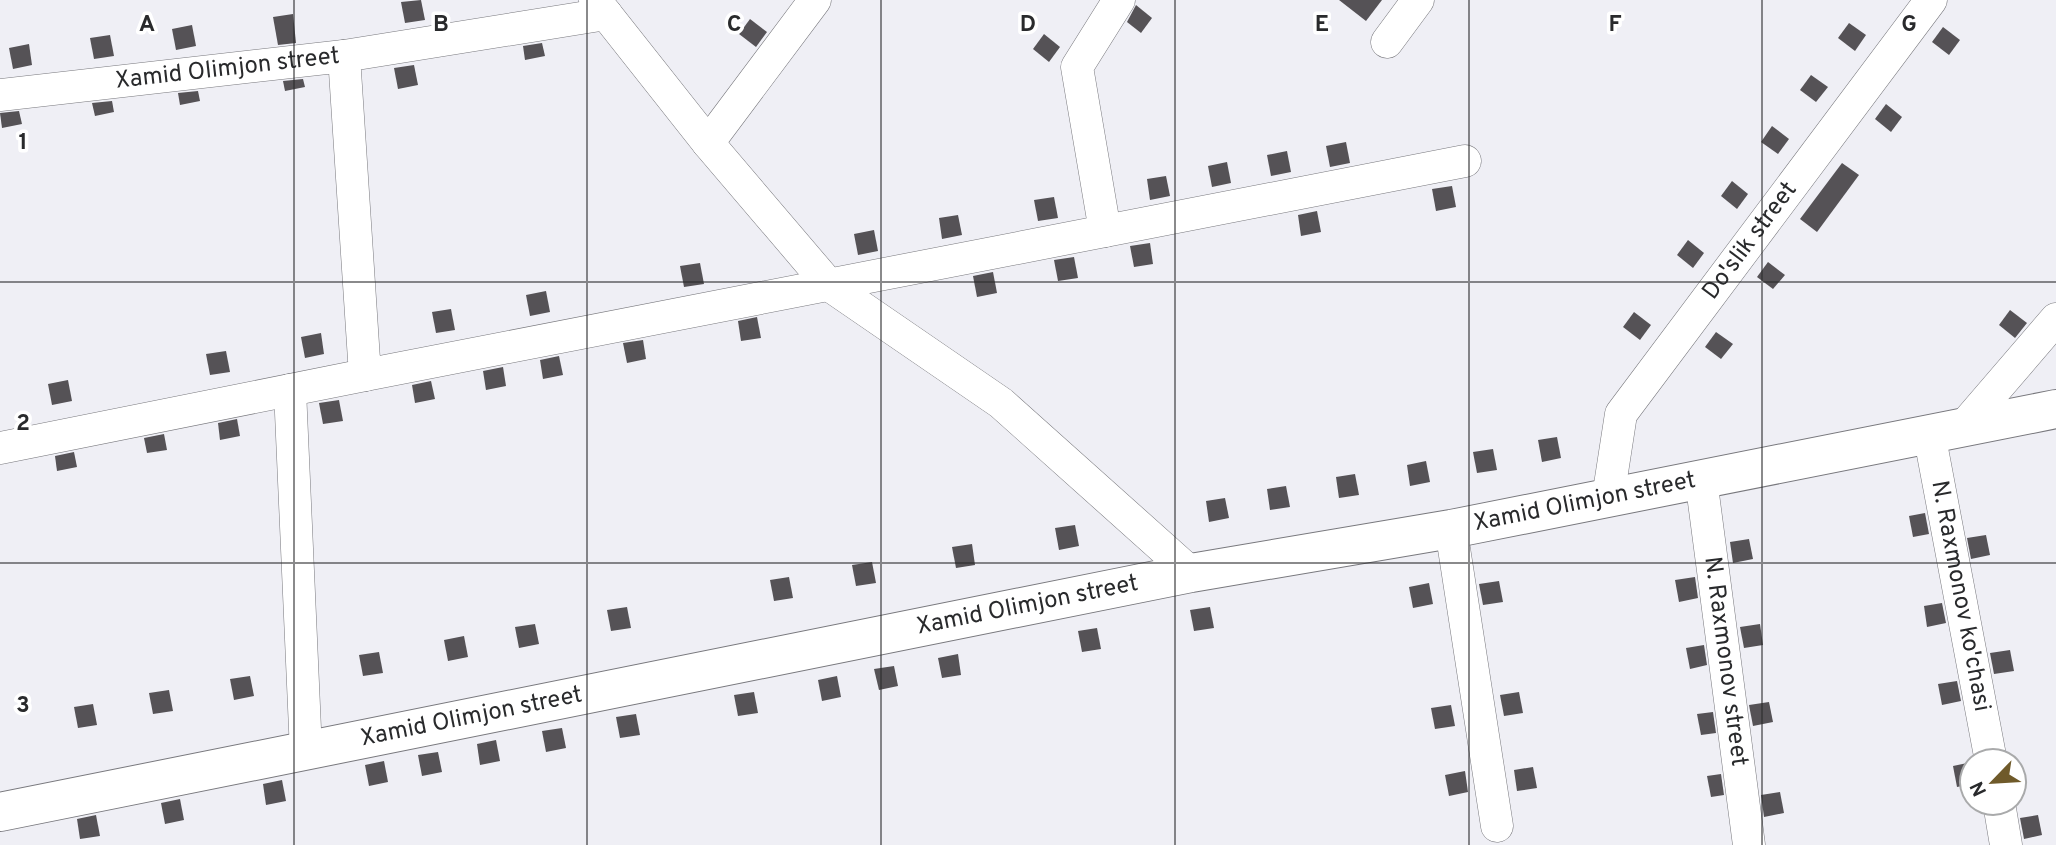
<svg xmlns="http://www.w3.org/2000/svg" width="2056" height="845" viewBox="0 0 2056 845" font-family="Overpass,sans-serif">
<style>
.building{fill:#555256}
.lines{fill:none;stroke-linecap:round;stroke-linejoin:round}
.minor-casing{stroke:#78787d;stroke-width:33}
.major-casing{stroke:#78787d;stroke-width:40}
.minor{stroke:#fff;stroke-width:32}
.major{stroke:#fff;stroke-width:38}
.grid{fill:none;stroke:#292a2c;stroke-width:2;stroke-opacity:0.55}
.labels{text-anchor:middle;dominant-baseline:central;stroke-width:7;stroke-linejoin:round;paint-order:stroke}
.street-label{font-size:24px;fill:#292a2c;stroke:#fff}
.grid-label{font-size:23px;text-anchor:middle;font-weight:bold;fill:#292a2c;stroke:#fff;stroke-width:7;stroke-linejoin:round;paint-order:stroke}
</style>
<rect width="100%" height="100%" fill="#efeff5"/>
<g class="building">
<polygon points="421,0 425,20 405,23 401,2"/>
<polygon points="1339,0 1382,0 1366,21"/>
<polygon points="1136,5 1152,18 1141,33 1127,22"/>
<polygon points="293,14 296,43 278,45 273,17"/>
<polygon points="750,19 767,32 756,47 739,34"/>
<polygon points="1849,23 1866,35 1855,51 1838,38"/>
<polygon points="192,25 196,46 176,50 172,29"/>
<polygon points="1943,27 1960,40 1949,55 1932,42"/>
<polygon points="1044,34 1060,47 1049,62 1033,49"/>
<polygon points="110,35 114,56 94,59 90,38"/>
<polygon points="542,43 545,56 525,60 523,46"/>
<polygon points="29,44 32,65 13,69 9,48"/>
<polygon points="414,65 418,85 398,89 394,68"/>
<polygon points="1811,75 1828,87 1816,102 1800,90"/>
<polygon points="303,79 305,87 285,91 283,81"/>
<polygon points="198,91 200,101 180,105 178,93"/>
<polygon points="112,101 114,112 95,116 92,103"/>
<polygon points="1886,104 1902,117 1891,132 1875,119"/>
<polygon points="19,111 22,124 2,128 0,113"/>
<polygon points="1772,126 1789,139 1778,154 1761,142"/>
<polygon points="1346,142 1350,163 1330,167 1326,146"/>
<polygon points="1287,151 1291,172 1271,176 1267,155"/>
<polygon points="1227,162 1231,183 1212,187 1208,166"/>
<polygon points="1842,163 1859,175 1817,232 1800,219"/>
<polygon points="1166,176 1170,196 1150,200 1147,179"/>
<polygon points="1732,181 1748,194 1737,209 1721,196"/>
<polygon points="1452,186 1456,207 1436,211 1432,189"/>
<polygon points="1054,197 1058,218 1038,221 1034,200"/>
<polygon points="1317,211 1321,232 1301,236 1298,215"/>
<polygon points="958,215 962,235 942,239 939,218"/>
<polygon points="874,230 878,251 858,255 854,234"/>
<polygon points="1688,240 1704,253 1693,268 1677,255"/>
<polygon points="1150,243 1153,264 1134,267 1130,246"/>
<polygon points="1074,257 1078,278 1058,281 1054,260"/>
<polygon points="1768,262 1785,275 1773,289 1757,277"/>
<polygon points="700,263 704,284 684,287 680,266"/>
<polygon points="993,272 997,293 977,297 973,276"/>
<polygon points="546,291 550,312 530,316 526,295"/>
<polygon points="451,309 455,330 436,333 432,312"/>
<polygon points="2010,310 2027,323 2015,338 1999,325"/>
<polygon points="1634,312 1651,325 1640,340 1623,327"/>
<polygon points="757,317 761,338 741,341 738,321"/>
<polygon points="1716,332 1733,344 1721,359 1705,347"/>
<polygon points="321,333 324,354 305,358 301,337"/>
<polygon points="643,340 646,359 627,363 623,343"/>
<polygon points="226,351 230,372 210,375 206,354"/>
<polygon points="559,356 563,375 543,379 540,360"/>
<polygon points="503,367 506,386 486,390 483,371"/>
<polygon points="68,380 72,401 52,405 48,384"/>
<polygon points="431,381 435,399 415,403 412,385"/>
<polygon points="339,400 343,421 323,424 319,403"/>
<polygon points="237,419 240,436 220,440 218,423"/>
<polygon points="164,434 167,450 147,453 144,438"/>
<polygon points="1557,437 1561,458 1542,462 1538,440"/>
<polygon points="1493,449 1497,470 1477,473 1473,452"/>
<polygon points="74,452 77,467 57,471 55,456"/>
<polygon points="1426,461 1430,482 1410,486 1407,465"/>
<polygon points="1355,474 1359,495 1339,498 1336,477"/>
<polygon points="1286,486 1290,507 1270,510 1267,489"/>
<polygon points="1225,498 1229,518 1209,522 1206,501"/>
<polygon points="1925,513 1929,534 1913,537 1909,516"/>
<polygon points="1075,525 1079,546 1059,550 1055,528"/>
<polygon points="1986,535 1990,555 1971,559 1967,538"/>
<polygon points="1749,539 1753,559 1733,563 1730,542"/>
<polygon points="972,544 975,565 956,568 952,547"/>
<polygon points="872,562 876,583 856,586 852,565"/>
<polygon points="789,577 793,598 774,601 770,580"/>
<polygon points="1695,577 1698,598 1679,602 1675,580"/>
<polygon points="1499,581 1503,602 1483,605 1479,584"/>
<polygon points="1429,583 1433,604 1413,608 1409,587"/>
<polygon points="1942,603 1946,623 1927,627 1924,606"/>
<polygon points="627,607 631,628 611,631 607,610"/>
<polygon points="1210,607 1214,628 1194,631 1190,610"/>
<polygon points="535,624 539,644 519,648 515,627"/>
<polygon points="1760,624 1763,645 1744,648 1740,627"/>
<polygon points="1097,628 1101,649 1082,652 1078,631"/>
<polygon points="464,636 468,657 448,661 444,640"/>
<polygon points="1704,645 1707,665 1690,669 1686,648"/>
<polygon points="2010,650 2014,671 1994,674 1990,653"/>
<polygon points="379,652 383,673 363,676 359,655"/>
<polygon points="958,654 961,675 942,678 938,658"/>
<polygon points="894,666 898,686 879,690 874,669"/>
<polygon points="250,676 254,696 234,700 230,679"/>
<polygon points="837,676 841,697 822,701 818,680"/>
<polygon points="1957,681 1961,701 1942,705 1938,684"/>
<polygon points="169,690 173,711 153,714 149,693"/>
<polygon points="754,692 758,713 738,716 734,695"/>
<polygon points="1519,692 1523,713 1504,716 1500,695"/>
<polygon points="1769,702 1773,722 1753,726 1749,705"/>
<polygon points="93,704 97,725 78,728 74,707"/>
<polygon points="1451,705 1455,726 1435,729 1431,708"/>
<polygon points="1713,712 1716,733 1701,735 1697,714"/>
<polygon points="636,714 640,735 620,738 616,717"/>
<polygon points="562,728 566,748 546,752 542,731"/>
<polygon points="496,740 500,761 480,765 477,744"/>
<polygon points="438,752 442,772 422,776 418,755"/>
<polygon points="384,761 388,782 369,786 365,765"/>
<polygon points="1972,762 1972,784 1957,787 1953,766"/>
<polygon points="1533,767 1537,788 1517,791 1514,770"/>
<polygon points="1465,771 1468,792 1449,796 1445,775"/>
<polygon points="1721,774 1724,795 1711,797 1707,776"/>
<polygon points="282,780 286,801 266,805 263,784"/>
<polygon points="1780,792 1784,813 1764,817 1761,795"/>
<polygon points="180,799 184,820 165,824 161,803"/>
<polygon points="96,815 100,836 80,839 77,819"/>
<polygon points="2038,815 2042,835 2024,839 2020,818"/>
</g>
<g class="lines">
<defs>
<g id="minor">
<polyline points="595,0 708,143"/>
<polyline points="815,0 708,143 829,285 1001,403 1191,573"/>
<polyline points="1387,42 1418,0"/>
<polyline points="344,56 606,14"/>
<path id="s1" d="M 0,95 L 344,56 L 365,375 L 1465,161"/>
<polyline points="1105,231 1077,67 1119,0"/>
<polyline points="290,390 306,752"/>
<polyline points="1964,426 2056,319"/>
<path id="s2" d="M 1929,433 L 1991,761"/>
<polyline points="0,448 365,375"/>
<path id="s3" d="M 1701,479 L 1749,845"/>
<path id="s4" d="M 1608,498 L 1621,414 L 1931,0"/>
<polyline points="1451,529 1497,826"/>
<polyline points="1999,803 2006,845"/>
</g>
<g id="major">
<path id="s5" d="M 0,812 L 1191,573 L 1451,529 L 2056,409"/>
</g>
</defs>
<use href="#minor" class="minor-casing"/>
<use href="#major" class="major-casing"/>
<use href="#minor" class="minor"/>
<use href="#major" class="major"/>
</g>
<path class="grid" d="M 294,0 L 294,845M 587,0 L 587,845M 881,0 L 881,845M 1175,0 L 1175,845M 1469,0 L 1469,845M 1762,0 L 1762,845M 0,282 L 2056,282M 0,563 L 2056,563"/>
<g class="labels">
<g class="street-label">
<text stroke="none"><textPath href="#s1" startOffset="229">Xamid Olimjon street</textPath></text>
<text stroke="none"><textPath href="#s4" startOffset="301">Do'slik street</textPath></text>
<text stroke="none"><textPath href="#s5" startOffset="1615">Xamid Olimjon street</textPath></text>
<text stroke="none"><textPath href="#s2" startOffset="166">N. Raxmonov ko'chasi</textPath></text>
<text stroke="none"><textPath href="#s5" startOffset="1048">Xamid Olimjon street</textPath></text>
<text stroke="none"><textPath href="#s3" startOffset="184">N. Raxmonov street</textPath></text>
<text stroke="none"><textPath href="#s5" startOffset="481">Xamid Olimjon street</textPath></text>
</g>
</g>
<g class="grid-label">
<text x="147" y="31">A</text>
<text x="441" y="31">B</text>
<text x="734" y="31">C</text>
<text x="1028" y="31">D</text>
<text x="1322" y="31">E</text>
<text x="1615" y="31">F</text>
<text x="1909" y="31">G</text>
<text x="23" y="149">1</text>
<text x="23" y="430">2</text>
<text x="23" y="712">3</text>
</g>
<g transform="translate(1993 782) rotate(245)"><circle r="33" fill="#ffffff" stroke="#a9aaab" stroke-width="2"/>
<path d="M0-5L12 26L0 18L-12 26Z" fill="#6f5a2a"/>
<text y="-10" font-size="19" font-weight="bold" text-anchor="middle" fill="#292a2c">N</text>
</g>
</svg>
